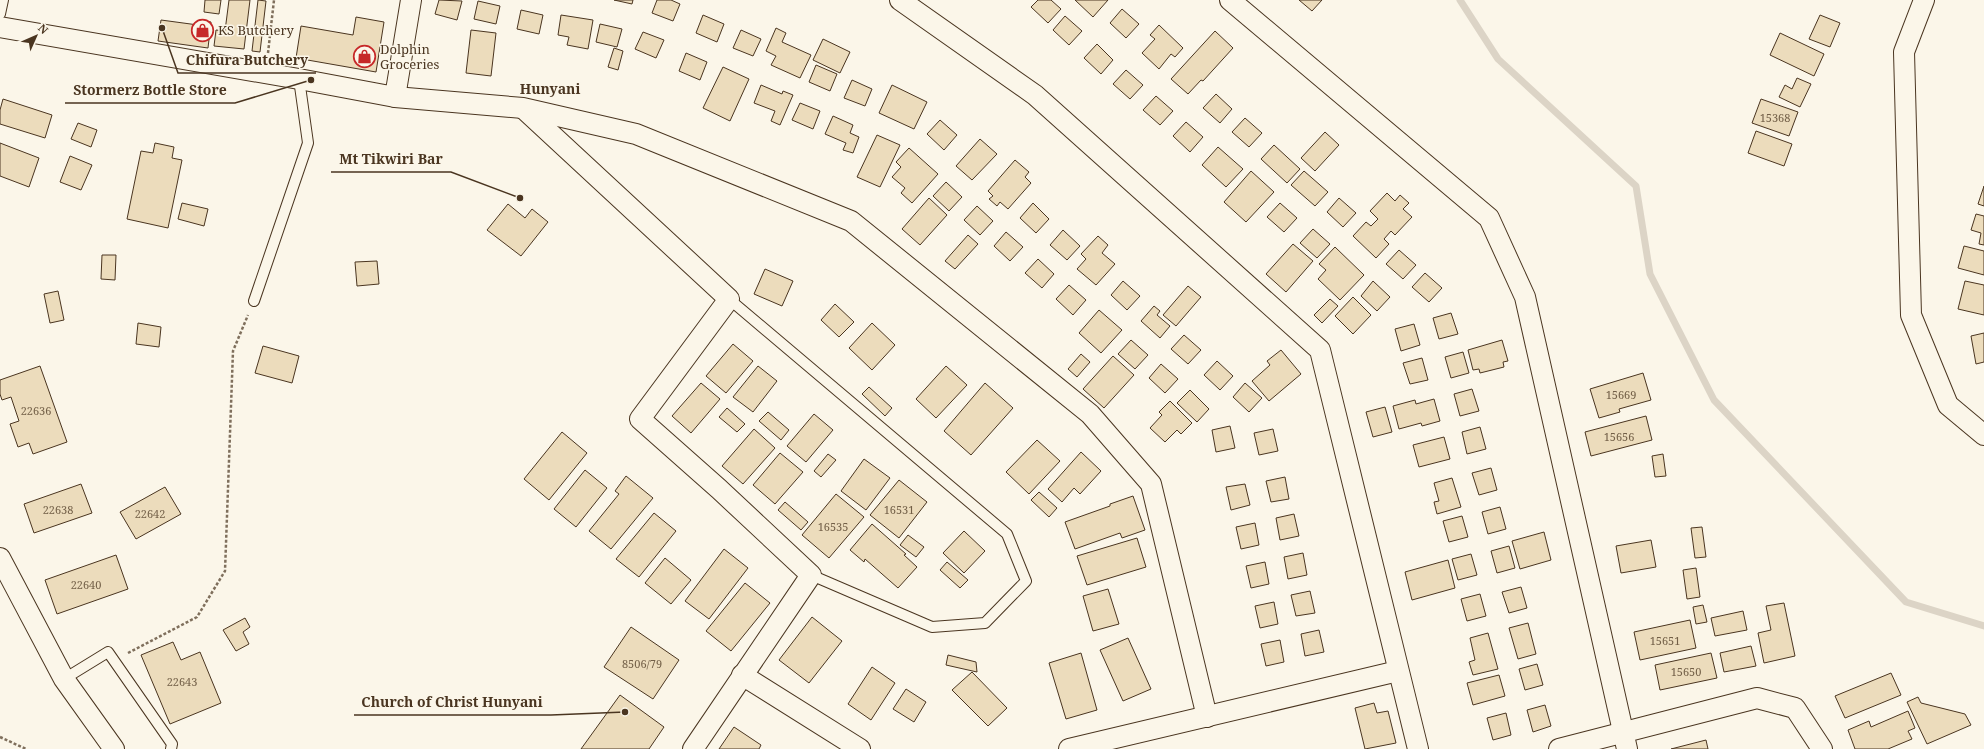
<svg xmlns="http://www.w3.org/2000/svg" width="1984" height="749" viewBox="0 0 1984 749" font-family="'Noto Serif',serif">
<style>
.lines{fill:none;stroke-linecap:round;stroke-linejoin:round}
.stream{stroke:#dcd4c6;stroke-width:7}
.building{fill:#ecdcbc;stroke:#4a3520}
.service-casing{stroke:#4a3520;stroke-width:12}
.minor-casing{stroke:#4a3520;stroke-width:22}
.path{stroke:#7f6f5c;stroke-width:2.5;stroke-dasharray:3 2;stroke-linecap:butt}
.service{stroke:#fbf6e9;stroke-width:10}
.minor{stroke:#fbf6e9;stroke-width:20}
.labels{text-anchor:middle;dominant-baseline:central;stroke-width:3;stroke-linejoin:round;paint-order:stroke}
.number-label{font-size:11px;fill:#725f47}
.poi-label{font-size:13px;fill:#4a3520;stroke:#fbf6e9;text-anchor:start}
.neighbourhood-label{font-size:14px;font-weight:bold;fill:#4a3520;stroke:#fbf6e9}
.leader{fill:none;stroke:#4a3520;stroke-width:1.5}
.callout-dot{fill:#4a3520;stroke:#fbf6e9;stroke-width:1.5}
.callout-label{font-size:14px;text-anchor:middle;font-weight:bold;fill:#4a3520;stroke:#fbf6e9;stroke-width:3;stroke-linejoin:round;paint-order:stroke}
</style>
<rect width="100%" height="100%" fill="#fbf6e9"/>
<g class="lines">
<polyline class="stream" points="1460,0 1498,59 1636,186 1650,274 1714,400 1906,602 1984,626"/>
</g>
<g class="building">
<polygon points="205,0 221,0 219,14 204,12"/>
<polygon points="229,0 250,0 244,49 214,46 216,30 225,31"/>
<polygon points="258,0 266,1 260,52 252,51"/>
<polygon points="439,0 462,1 457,20 435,14"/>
<polygon points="614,0 633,0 632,4"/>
<polygon points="657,0 671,0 680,4 673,21 652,13"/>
<polygon points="1038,0 1051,0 1061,9 1048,23 1031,7"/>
<polygon points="1075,0 1108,0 1093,17"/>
<polygon points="1299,0 1322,0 1312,11"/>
<polygon points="478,1 500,6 496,24 474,19"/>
<polygon points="1122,9 1139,24 1126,38 1110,23"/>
<polygon points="521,10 543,15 539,34 517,29"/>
<polygon points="561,15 593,20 588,49 567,45 569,37 558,35"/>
<polygon points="703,15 724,24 717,42 696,33"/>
<polygon points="1820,15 1840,23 1830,47 1809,39"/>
<polygon points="1065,16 1082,31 1069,45 1053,30"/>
<polygon points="356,17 384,22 376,72 296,58 301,26 353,35"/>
<polygon points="161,20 198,25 199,20 211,22 208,48 158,41"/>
<polygon points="600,24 622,29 617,47 596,42"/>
<polygon points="1159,25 1183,48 1175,57 1171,54 1159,69 1142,53 1155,39 1150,35"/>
<polygon points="776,28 786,33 782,42 811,55 800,78 771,65 776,56 766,51"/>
<polygon points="471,30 496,33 491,76 466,73"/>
<polygon points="741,30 761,39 753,56 733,48"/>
<polygon points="1215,31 1233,48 1203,81 1201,80 1188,94 1171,79"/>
<polygon points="643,32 664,40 656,58 635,49"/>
<polygon points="1780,33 1824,54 1814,76 1770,55"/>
<polygon points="823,39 850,52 840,73 813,60"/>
<polygon points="1097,44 1113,60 1101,74 1084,58"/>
<polygon points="614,48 623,51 618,70 608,67"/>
<polygon points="686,53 707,62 700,80 679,71"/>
<polygon points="816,65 837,74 830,91 809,82"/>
<polygon points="723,67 749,79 730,121 703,108"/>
<polygon points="1126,70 1143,85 1130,99 1113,84"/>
<polygon points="1797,78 1811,84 1800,107 1779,97 1785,85 1792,89"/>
<polygon points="852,80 872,89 865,106 844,98"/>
<polygon points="761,85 782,94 783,91 793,95 780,125 771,121 775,111 754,103"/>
<polygon points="892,85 927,102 914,129 879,113"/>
<polygon points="1216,94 1232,109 1220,123 1203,108"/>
<polygon points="1156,96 1173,111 1160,125 1143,110"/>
<polygon points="3,99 52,115 45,138 0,124 0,110"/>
<polygon points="1761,99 1798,112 1789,136 1752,123"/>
<polygon points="800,103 820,111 813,129 792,120"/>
<polygon points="833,116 853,125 850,133 859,137 853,153 843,150 846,143 825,134"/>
<polygon points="1245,118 1262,133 1249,147 1232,132"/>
<polygon points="940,120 957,135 944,150 927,134"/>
<polygon points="1186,122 1203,137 1190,152 1173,136"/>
<polygon points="78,123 97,130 91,147 71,139"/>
<polygon points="1756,131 1792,144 1784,166 1748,153"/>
<polygon points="1325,132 1339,145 1315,171 1301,158"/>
<polygon points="877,135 900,145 880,187 857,177"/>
<polygon points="980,139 997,154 972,180 956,166"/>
<polygon points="0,143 39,158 29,187 0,176"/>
<polygon points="155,143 174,147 172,158 182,160 168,228 127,219 141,151 153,153"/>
<polygon points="1274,145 1300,169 1287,183 1261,159"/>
<polygon points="1218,147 1243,169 1226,187 1202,165"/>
<polygon points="909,148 938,174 912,203 901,193 905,188 892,177 901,167 896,162"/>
<polygon points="70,156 92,165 81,190 60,182"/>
<polygon points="1015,160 1029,172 1025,177 1031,183 1008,209 1000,202 997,206 989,199 993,196 988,191"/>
<polygon points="1251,171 1274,192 1246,222 1224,202"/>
<polygon points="1304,171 1328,192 1315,206 1291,185"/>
<polygon points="946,182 962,197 949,211 933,196"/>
<polygon points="1984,186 1984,206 1978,204"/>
<polygon points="1387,193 1395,201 1400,195 1409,203 1403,209 1412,217 1395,235 1391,231 1384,239 1389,244 1376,258 1353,236 1366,222 1371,226 1378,219 1370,211"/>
<polygon points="929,198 947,215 920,245 902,229"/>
<polygon points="1339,198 1356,213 1343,227 1327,212"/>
<polygon points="182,203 208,209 204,226 178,219"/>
<polygon points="1033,203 1049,219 1036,233 1020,218"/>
<polygon points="1280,203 1297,218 1284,232 1267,217"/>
<polygon points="508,204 525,218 532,209 548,222 521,256 487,230"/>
<polygon points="977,206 993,221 980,235 964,220"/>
<polygon points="1976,214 1984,216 1984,245 1979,244 1981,233 1971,230"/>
<polygon points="1313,229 1330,244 1317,258 1300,243"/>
<polygon points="1063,230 1080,246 1067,260 1050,245"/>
<polygon points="1006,232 1023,247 1010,261 994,246"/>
<polygon points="968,235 978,244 955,269 945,261"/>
<polygon points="1098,236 1108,245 1102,253 1115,264 1096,285 1077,269 1086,259 1081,254"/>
<polygon points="1293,244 1313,261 1286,292 1266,274"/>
<polygon points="1964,246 1984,251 1984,275 1958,268"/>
<polygon points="1335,247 1364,275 1340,300 1318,279 1326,270 1319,264"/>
<polygon points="1399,250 1416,265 1403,279 1386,264"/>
<polygon points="102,255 116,255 115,280 101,279"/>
<polygon points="1038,259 1054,274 1042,288 1025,273"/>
<polygon points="377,261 379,284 357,286 355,262"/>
<polygon points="765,269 793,281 782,306 754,294"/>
<polygon points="1425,273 1442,288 1429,302 1412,287"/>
<polygon points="1123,281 1140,296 1127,310 1111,295"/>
<polygon points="1373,281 1390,297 1377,311 1361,296"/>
<polygon points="1965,281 1984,285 1984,315 1958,309"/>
<polygon points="1069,285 1086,300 1073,315 1056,299"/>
<polygon points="1188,286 1201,297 1176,326 1163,315"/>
<polygon points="58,291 64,320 50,323 44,294"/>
<polygon points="1353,297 1371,315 1353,334 1335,316"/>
<polygon points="1330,299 1338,306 1322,323 1314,315"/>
<polygon points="835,304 854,322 839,337 821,320"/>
<polygon points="1154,306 1160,311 1157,315 1170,326 1160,338 1141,321"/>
<polygon points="1099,310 1122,330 1101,353 1079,333"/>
<polygon points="1451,313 1458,334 1439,339 1433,318"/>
<polygon points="138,323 161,327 159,347 136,344"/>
<polygon points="872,323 895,345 872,370 849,348"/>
<polygon points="1414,324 1420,345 1401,351 1395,329"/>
<polygon points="1984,333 1984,362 1976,364 1971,336"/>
<polygon points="1184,335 1201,350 1188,364 1171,349"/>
<polygon points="1131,340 1148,355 1135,369 1118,354"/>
<polygon points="1502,340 1508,361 1503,362 1504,367 1480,373 1479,369 1473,370 1468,350"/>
<polygon points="733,344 753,361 726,393 706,376"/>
<polygon points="263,346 299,356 292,383 255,373"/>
<polygon points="1281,350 1301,374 1269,401 1252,381 1270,365 1267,361"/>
<polygon points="1463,352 1469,373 1451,378 1445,357"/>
<polygon points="1081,354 1090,362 1077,377 1068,369"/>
<polygon points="1113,356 1134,375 1104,408 1083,389"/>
<polygon points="1422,358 1428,380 1410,384 1403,363"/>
<polygon points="1217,361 1233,376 1220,390 1204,375"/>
<polygon points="1161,364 1178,379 1165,393 1149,378"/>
<polygon points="40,366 67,442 33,454 29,443 18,447 10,424 19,421 11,397 2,400 0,394 0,380"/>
<polygon points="758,366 777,381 753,412 733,397"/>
<polygon points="946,366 967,385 936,418 916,399"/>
<polygon points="1643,373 1651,400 1619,409 1620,412 1599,418 1590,389"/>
<polygon points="701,383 720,399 691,433 672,416"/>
<polygon points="985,383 1013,408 971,455 944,431"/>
<polygon points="1245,383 1262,398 1249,412 1233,397"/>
<polygon points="869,387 892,408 885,416 862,394"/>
<polygon points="1472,389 1479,411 1460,416 1454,394"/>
<polygon points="1190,390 1209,409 1197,422 1177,403"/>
<polygon points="1434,399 1440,421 1422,426 1421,423 1399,429 1393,406 1415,400 1416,404"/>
<polygon points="1170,401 1192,423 1181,434 1177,430 1165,442 1150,428 1162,415 1159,412"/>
<polygon points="1385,407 1392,432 1373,437 1366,412"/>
<polygon points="727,408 745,424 737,432 719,417"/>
<polygon points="768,412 789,430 781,440 759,421"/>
<polygon points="814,414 833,430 806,462 787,446"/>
<polygon points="1646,416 1652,440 1591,456 1585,432"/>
<polygon points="1230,426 1235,448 1216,452 1212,430"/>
<polygon points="1480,427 1486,449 1467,454 1462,432"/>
<polygon points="754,429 775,448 743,484 722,466"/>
<polygon points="1273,429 1278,451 1259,455 1254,433"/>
<polygon points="562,432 587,453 549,500 524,479"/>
<polygon points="1444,437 1450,459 1419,467 1413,445"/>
<polygon points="1037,440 1060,461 1029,494 1006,472"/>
<polygon points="1081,452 1101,471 1080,494 1074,488 1062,502 1048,489"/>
<polygon points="780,453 803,472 775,504 753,485"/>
<polygon points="828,454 836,460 821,477 814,471"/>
<polygon points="1663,454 1666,476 1655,477 1652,456"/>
<polygon points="864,459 890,478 866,510 841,491"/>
<polygon points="1491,468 1497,490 1479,495 1472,473"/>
<polygon points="585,470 607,488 576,527 554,509"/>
<polygon points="626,476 653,498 611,549 589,531 619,494 615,491"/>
<polygon points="1285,477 1289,499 1271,502 1266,481"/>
<polygon points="1452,478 1461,507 1437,514 1434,502 1439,501 1434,483"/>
<polygon points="899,480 927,502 899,538 870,515"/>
<polygon points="81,484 92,513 34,533 24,504"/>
<polygon points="1245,484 1250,505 1231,510 1226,487"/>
<polygon points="165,487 181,514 136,539 120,512"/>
<polygon points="1039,492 1057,508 1049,517 1031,500"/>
<polygon points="836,494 864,517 829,558 802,535"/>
<polygon points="1133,496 1145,530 1122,538 1120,533 1075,549 1065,522 1110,506 1110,504"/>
<polygon points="785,502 808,522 801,530 778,510"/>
<polygon points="1500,507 1506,529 1488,534 1482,512"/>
<polygon points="654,513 676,531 639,577 616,559"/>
<polygon points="1294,514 1299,536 1280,540 1276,518"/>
<polygon points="1462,516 1468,537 1449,542 1443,521"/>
<polygon points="1255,523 1259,545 1241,549 1236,527"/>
<polygon points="872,524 906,554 904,555 917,567 898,588 865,559 864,562 850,550"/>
<polygon points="1702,527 1706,557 1695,558 1691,528"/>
<polygon points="964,531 985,551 964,573 943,553"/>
<polygon points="1544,532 1551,560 1520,569 1512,541"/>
<polygon points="908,535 924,547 916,557 900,545"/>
<polygon points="1137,538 1146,567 1087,585 1077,556"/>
<polygon points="1651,540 1656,567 1621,573 1616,546"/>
<polygon points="1509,546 1515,568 1497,573 1491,551"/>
<polygon points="724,549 748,568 709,619 685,601"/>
<polygon points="1303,553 1307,575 1288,579 1284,557"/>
<polygon points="1471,554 1477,575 1458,580 1452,559"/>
<polygon points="116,555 128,589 57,614 45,580"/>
<polygon points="665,558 691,580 671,604 645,583"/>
<polygon points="1448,560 1455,588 1412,600 1405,572"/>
<polygon points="947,562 968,580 960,588 940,570"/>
<polygon points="1265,562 1269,584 1251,588 1246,566"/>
<polygon points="1696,568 1700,597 1687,599 1683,570"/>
<polygon points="745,583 770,603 731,651 706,631"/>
<polygon points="1521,587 1527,608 1509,613 1502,592"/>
<polygon points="1108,589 1119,624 1093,631 1083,596"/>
<polygon points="1310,591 1315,613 1296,616 1291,595"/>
<polygon points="1480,594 1486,616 1467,621 1461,599"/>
<polygon points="1274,602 1278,624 1260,628 1255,606"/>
<polygon points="1784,603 1795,656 1764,663 1758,633 1771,630 1766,606"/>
<polygon points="1703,605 1707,622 1696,624 1693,607"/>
<polygon points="1743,611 1747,630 1715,636 1711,618"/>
<polygon points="812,617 842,641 809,683 779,660"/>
<polygon points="245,618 250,627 243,632 249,644 236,651 223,630"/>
<polygon points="1690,620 1696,648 1640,660 1634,632"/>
<polygon points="1528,623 1536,654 1518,659 1509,628"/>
<polygon points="631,627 679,660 653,699 604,667"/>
<polygon points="1319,630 1324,652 1305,656 1301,634"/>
<polygon points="1488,633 1498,669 1473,675 1469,662 1475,660 1470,638"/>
<polygon points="1128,638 1151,689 1123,701 1100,650"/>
<polygon points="1280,640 1284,662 1266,666 1261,644"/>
<polygon points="173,642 181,660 200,652 221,703 170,724 141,655"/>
<polygon points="1751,646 1756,666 1724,672 1720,653"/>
<polygon points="1081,653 1097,710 1066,719 1049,663"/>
<polygon points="1711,653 1717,678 1660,690 1655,665"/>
<polygon points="948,655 976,662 977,672 946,665"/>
<polygon points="1537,664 1543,685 1525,690 1519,669"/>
<polygon points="872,667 895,683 871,720 848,704"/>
<polygon points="972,672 1007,708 988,726 952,690"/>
<polygon points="1891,673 1901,695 1845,718 1835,696"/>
<polygon points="1499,675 1505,696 1473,705 1467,683"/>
<polygon points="906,689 926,702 914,722 893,709"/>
<polygon points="620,695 664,727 649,749 581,749"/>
<polygon points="1918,697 1921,703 1965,714 1971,725 1927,744 1907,702"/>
<polygon points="1374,703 1377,713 1388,711 1396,743 1365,749 1355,708"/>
<polygon points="1545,705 1551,726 1533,732 1527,710"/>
<polygon points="1908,711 1915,728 1908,731 1912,739 1888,749 1855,749 1848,730 1869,721 1871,727"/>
<polygon points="1506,713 1511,735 1493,740 1487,718"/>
<polygon points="734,727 761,745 759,749 719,749"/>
<polygon points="1706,740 1708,749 1671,749"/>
</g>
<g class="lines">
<defs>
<g id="service">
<polyline points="0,14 3,0"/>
<polyline points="729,299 1007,534 1026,581 985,623 932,627 811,575"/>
<polyline points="254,301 308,143 299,79"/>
<polyline points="64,679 108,652 172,744 171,749"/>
</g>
<g id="minor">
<polyline points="900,0 1035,95 1320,350 1418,749"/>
<polyline points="1230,0 1489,218 1525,297 1627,749"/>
<polyline points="1924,0 1904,52 1911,315 1948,405 1984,435"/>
<polyline points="0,27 299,79 395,97 411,0"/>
<polyline points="395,97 523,108 636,134 851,221 1090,414 1151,484 1207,717"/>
<polyline points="525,110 729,299 640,419 719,489 811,575 693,749"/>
<polyline points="0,558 64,679 114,749"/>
<polyline points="742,675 860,749"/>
<polyline points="1069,749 1398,671"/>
<polyline points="1559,749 1757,698 1795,708 1822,749"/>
</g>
</defs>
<use href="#service" class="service-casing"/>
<use href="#minor" class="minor-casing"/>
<g class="path">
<polyline points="268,53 274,0"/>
<polyline points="128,653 197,617 225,571 233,351 248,315"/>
<polyline points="0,737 26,749"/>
</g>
<use href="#service" class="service"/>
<use href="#minor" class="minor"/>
</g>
<defs>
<symbol id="shop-ring" viewBox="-11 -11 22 22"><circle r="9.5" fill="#fbf6e9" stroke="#c62828" stroke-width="1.5"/><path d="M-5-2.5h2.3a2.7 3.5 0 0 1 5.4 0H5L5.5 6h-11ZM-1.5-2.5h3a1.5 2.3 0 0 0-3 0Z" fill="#c62828"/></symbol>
</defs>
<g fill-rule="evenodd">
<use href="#shop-ring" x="190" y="18" width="25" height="25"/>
<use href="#shop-ring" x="352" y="44" width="25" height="25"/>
</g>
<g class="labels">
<g class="number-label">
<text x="1775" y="117">15368</text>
<text x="1621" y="394">15669</text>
<text x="36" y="410">22636</text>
<text x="1619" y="436">15656</text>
<text x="58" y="509">22638</text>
<text x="899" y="509">16531</text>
<text x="150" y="513">22642</text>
<text x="833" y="526">16535</text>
<text x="86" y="584">22640</text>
<text x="1665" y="640">15651</text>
<text x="642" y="663">8506/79</text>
<text x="1686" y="671">15650</text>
<text x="182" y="681">22643</text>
</g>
<g class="poi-label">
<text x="218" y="30">KS Butchery</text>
<text x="380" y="49">Dolphin<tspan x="380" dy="15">Groceries</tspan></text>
</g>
<g class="neighbourhood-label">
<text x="550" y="88">Hunyani</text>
</g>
</g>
<path class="leader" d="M162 28L178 73H316M311 80L235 103H65M520 198L451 172H331M625 712L551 715H354"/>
<g class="callout-dot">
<circle cx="162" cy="28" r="4"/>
<circle cx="311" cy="80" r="4"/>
<circle cx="520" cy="198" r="4"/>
<circle cx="625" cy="712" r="4"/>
</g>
<g class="callout-label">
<text x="247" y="65">Chifura Butchery</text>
<text x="150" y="95">Stormerz Bottle Store</text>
<text x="391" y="164">Mt Tikwiri Bar</text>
<text x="452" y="707">Church of Christ Hunyani</text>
</g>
<g transform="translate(36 36) rotate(45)" stroke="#fbf6e9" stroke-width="3" paint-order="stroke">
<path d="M0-3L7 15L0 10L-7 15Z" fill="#4a3520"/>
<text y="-6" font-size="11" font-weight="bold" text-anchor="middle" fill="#4a3520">N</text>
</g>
</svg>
